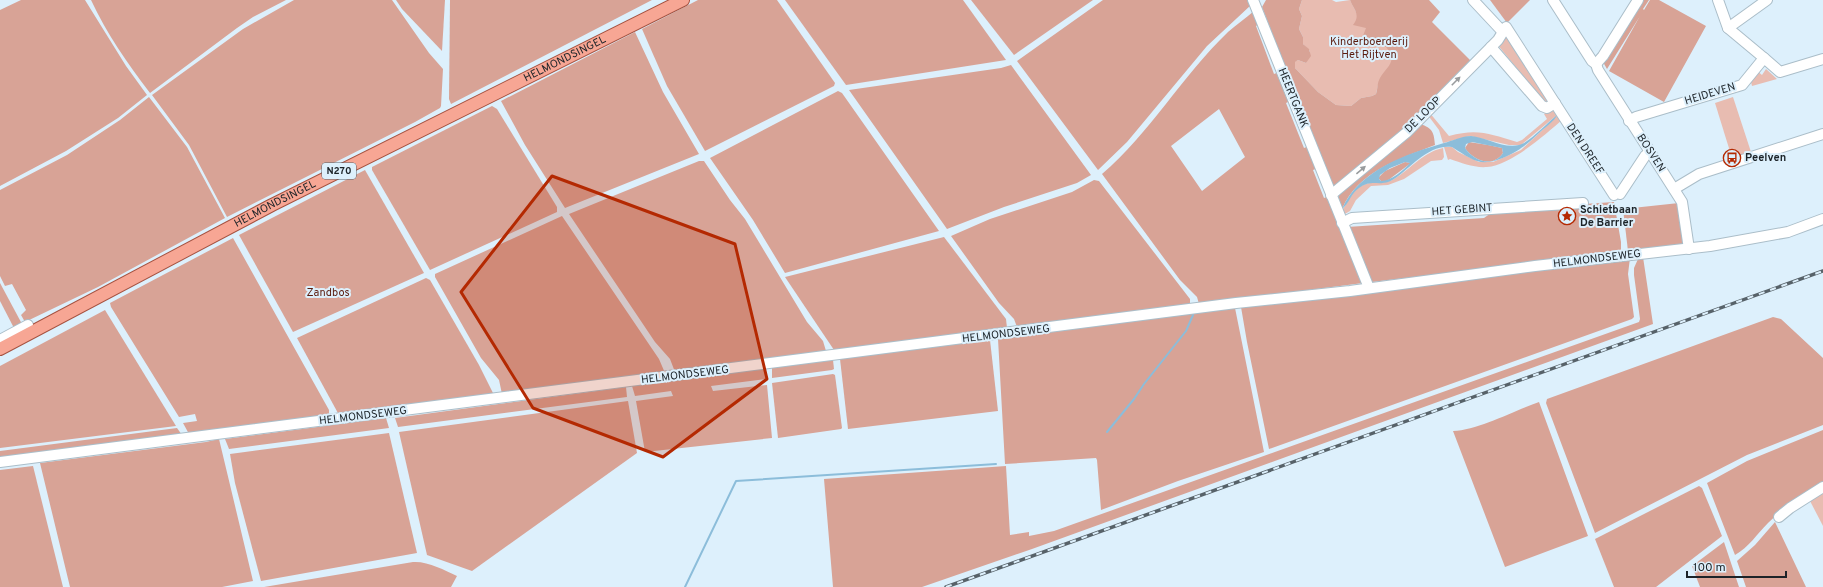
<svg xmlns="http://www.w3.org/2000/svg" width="1823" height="587" viewBox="0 0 1823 587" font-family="Overpass,sans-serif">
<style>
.green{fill:#e8bcb1}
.forest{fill:#d8a396;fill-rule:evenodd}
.water{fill:#8cbdda;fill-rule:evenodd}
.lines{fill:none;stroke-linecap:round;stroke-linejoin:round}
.stream{stroke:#8cbdda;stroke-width:2}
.minor-casing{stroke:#abbec9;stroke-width:12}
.major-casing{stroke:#a65240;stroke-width:14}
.minor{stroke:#fff;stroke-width:10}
.major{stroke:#f7a694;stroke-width:12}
.rail-casing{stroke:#576269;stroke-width:3.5}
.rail{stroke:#ddf0fc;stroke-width:2;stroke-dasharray:6;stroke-linecap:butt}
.oneway{fill:#999c9e}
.marked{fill:#b42902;fill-opacity:0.2;stroke:#b42902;stroke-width:3;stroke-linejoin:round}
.labels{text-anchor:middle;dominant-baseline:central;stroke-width:4;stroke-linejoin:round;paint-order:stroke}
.shield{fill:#ddf0fc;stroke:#566068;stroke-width:1}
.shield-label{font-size:10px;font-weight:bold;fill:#1c2328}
.park-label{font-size:11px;fill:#5b1b0d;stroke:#ddf0fc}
.street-label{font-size:11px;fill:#1c2328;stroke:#ddf0fc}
.poi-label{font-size:11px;font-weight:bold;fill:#1c2328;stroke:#ddf0fc;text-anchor:start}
</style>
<rect width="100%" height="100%" fill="#ddf0fc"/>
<g class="green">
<polygon points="1302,0 1332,0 1336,2 1350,0 1358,16 1425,22 1378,85 1376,94 1372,96 1361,98 1351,106 1336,105 1318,92 1295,68 1294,62 1298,60 1306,63 1310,51 1303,44 1303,37 1299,29 1302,16 1299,9"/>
<polygon points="1506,34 1552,103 1548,107 1497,44"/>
<polygon points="1766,69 1777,79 1752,86 1750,78 1756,70 1762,75"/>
<polygon points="1733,97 1751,152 1732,158 1715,103"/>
<path d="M 1554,107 L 1563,119 C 1545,135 1511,165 1487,167 C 1474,168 1462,163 1450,159 L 1448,160 L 1444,147 L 1452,147 L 1458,152 L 1479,162 L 1493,162 L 1521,150 L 1551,122 L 1557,115 L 1521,145 L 1509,145 L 1470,136 L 1443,143 L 1439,130 L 1427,114 L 1429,112 L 1449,136 C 1478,128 1490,134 1517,142 L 1522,140 L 1547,119 L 1544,114 Z"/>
<path d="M 1443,148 L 1444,157 L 1442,160 L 1431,161 L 1404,179 L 1388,185 L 1371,186 L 1356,200 L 1350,211 L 1343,215 L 1337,197 L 1343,209 C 1348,202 1352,192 1359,187 C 1372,179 1382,186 1394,179 C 1411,169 1423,152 1443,148 Z"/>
<polygon points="1823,490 1823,526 1809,499"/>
</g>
<g class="forest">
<polygon points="21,0 85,0 126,66 147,95 118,118 66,151 0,186 0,10"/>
<path d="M 91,0 L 286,0 L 253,17 L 237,28 L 150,93 C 127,63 107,34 91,0 Z"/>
<polygon points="294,0 392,0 429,53 443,69 441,106 440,108 415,122 227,217 189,145 152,95 243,29"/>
<polygon points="396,0 445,0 442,51 402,9"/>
<polygon points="450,0 652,0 451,104 449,99"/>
<polygon points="698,0 777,0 835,83 834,86 705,151 667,86 642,29"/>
<polygon points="785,0 963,0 1006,60 846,85"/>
<polygon points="971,0 1093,0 1014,55"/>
<polygon points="1103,0 1250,0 1251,5 1207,46 1127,142 1098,170 1017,61"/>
<path d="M 1266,0 L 1302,0 L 1299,9 L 1302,16 L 1299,29 L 1303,37 L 1303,44 L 1309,49 L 1311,56 L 1306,63 L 1298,60 L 1295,62 L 1295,68 L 1318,92 L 1336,105 L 1351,106 L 1361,98 L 1372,96 L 1376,94 C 1378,88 1377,83 1380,78 C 1386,67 1399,61 1386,47 L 1378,45 L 1363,45 L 1361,41 L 1366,28 L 1353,25 C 1361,15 1354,10 1350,0 L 1429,0 L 1440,12 L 1432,22 L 1472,62 L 1404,129 L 1332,188 L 1262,7 Z"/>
<polygon points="1490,0 1530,0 1507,23"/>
<polygon points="1644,0 1649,0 1643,9 1644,10 1650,0 1659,0 1706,26 1664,102 1609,71 1640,16 1607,69 1603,62 1605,60 1607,60"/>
<path d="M 1254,11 L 1260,23 L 1256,26 L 1274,74 L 1279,72 L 1290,101 L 1286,103 L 1304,148 L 1309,146 L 1318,168 L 1313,170 L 1324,198 L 1329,196 L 1363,283 L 1199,304 L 1197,297 L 1180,280 L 1102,174 C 1150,133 1182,76 1228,32 C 1236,25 1246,18 1254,11 ZM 1219,109 L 1245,157 L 1202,191 L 1171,146 Z"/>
<polygon points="635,32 663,92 699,154 565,208 525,145 501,101"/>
<polygon points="1011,65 1091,175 1077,183 1004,207 947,229 849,90 1001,68"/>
<polygon points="838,91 842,93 939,231 785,273 753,220 710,158"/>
<polygon points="149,97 187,147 225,218 98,287 25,322 21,315 26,310 12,284 5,286 0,276 0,190 67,155 120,120"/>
<polygon points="492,106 497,109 557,207 557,212 430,270 372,170 372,167"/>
<path d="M 1420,124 C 1433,128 1434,133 1435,145 C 1400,159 1358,171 1342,209 L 1338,195 Z"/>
<path d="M 1469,142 L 1488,145 L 1502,148 L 1503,153 C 1492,169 1473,160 1465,148 Z"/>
<polygon points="699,161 704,161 730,200 745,219 807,322 823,341 826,351 675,372 670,359 655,342 569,214"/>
<polygon points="1405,162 1411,163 1387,181 1381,181 1378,178 1385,171"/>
<polygon points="365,170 424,273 293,332 239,235"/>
<polygon points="1094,180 1099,181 1190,299 1190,304 1017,327 1014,319 999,303 951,236 990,219 1072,192"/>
<polygon points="1614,202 1621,242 1621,252 1372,282 1347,227 1484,218 1495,210"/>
<polygon points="1679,203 1686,244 1628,251 1623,209"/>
<polygon points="562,216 659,359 665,373 502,394 499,380 481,358 435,277 435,274"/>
<polygon points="944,237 1006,319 1007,328 834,350 785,277"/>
<polygon points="233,238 329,410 329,416 189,434 183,423 197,421 195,414 179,417 111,307 110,303"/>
<polygon points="1643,257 1653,324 1032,549 922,587 833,587 824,479 1006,466 1010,535 1029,532 1029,536 1054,531 1639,322 1640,319 1634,275 1634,268 1638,259"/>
<polygon points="1630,258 1628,274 1634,317 1632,319 1269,449 1247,342 1241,307"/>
<polygon points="426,278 430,280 479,365 494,395 339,415 297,338"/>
<polygon points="0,283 22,324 15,330 0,301"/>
<polygon points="1235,308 1264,452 1178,481 1101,510 1097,460 1096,458 1005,464 998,339"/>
<polygon points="105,310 176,426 0,448 0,366"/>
<polygon points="1773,317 1781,319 1823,358 1823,425 1747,455 1595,533 1546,403 1547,399"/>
<polygon points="990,340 998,411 848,429 840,359"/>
<polygon points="833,360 834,369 832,370 772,378 772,368"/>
<polygon points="764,369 767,378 765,379 711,386 713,391 767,385 772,438 645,452 636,401 673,396 671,391 635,396 632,386"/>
<polygon points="833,374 835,375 842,428 841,429 778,438 772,383"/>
<polygon points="626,387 627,397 398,427 395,418"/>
<polygon points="628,401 637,453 472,571 427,555 399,432"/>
<path d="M 1539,402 L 1588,536 L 1505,567 L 1453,431 C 1479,430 1513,411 1539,402 Z"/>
<polygon points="386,418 389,428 229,449 225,439"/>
<polygon points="177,428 182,435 0,458 0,451"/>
<path d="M 1823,430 L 1823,483 C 1804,496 1784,507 1768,523 C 1757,534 1749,547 1735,555 L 1707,483 L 1747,461 Z"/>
<polygon points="389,433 417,553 261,581 235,483 230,454"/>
<polygon points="219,439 253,581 222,587 70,587 40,463 206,442"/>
<polygon points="33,466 63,587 0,587 0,470"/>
<polygon points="1699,486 1702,488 1722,536 1656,587 1614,587 1595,539"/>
<polygon points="1775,522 1806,587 1746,587 1737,561 1755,545"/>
<polygon points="1724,542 1739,587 1700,587 1692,566"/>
<path d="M 413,562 C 428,561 444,570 457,576 L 451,587 L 264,587 Z"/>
</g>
<path class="water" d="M 1557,115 C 1555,121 1544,128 1538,134 C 1526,145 1520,150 1505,157 C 1480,168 1473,160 1452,147 C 1428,144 1411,168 1394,179 C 1380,188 1373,178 1359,188 C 1351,193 1349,204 1342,209 C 1359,170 1406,154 1444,143 C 1452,141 1462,136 1471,136 C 1486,137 1503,149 1519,145 C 1529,143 1548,122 1557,115 ZM 1472,142 L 1502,148 L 1503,153 C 1492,169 1473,160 1465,148 L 1466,144 ZM 1405,162 L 1410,163 C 1404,170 1391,181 1381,181 L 1379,179 L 1380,175 L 1390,168 Z"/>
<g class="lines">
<g class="stream">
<polyline points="1107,432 1134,399 1144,384 1186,331 1193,315"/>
<polyline points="685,587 736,481 996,464"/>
</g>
<defs>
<g id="minor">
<polyline points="1253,0 1369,288"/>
<polyline points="1473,0 1502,31"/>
<polyline points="1553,0 1592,61 1596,64 1598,70 1682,202 1689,249"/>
<polyline points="1718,0 1728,28 1764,58"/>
<polyline points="1728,28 1767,0"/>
<polyline points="1491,47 1542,106 1547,108 1555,103"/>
<polyline points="1596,64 1603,56 1638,0"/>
<polyline points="1629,121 1636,117 1742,85 1764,58 1780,72 1823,59"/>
<polyline points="1674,189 1699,174 1823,134"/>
<polyline points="1620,194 1645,156 1650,152"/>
<polyline points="1331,195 1406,133 1498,40 1506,27 1614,195"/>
<polyline points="1342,223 1352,218 1583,203"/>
<polyline points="0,340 28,325"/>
<polyline points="0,462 1236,303 1350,291 1535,266 1710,246 1788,232 1823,219"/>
<polyline points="1779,517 1790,508 1823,487"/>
</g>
<g id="major">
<path id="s1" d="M 0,349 L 272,205 L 683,0"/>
</g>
</defs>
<use href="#minor" class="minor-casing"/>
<use href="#major" class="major-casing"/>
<use href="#minor" class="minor"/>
<use href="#major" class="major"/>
<defs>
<polyline id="rail" points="946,587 1823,271"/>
</defs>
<use href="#rail" class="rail-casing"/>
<use href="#rail" class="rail"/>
</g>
<defs><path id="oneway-solid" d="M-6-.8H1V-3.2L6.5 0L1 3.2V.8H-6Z"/></defs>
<g class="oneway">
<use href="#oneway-solid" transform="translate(1456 81) rotate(-45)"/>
<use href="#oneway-solid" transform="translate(1361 170) rotate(-40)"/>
</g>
<path class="marked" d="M 552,176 L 735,244 L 767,379 L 663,457 L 533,408 L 461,292 Z"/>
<defs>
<symbol id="bus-ring" viewBox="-11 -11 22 22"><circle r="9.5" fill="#ddf0fc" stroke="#b42902" stroke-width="1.5"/><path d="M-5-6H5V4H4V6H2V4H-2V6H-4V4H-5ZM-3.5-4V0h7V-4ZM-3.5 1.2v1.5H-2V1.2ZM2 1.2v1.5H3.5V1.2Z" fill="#b42902"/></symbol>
<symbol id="sight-ring" viewBox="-11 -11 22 22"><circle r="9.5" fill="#ddf0fc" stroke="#b42902" stroke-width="1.5"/><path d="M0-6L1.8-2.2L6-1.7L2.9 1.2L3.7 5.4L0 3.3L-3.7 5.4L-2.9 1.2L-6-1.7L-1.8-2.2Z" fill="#b42902"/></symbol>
</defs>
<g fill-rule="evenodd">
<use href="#bus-ring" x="1722" y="148" width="20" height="20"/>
<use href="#sight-ring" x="1557" y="206" width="20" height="20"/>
</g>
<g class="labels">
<rect class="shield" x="322" y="163" width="34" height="16" rx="3"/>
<g class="shield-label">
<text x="339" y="171">N270</text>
</g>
<g class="park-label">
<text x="1369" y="42">Kinderboerderij<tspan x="1369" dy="13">Het Rijtven</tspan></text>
<text x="328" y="293">Zandbos</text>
</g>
<g class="street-label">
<text stroke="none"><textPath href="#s1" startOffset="635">HELMONDSINGEL</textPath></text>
<text transform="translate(1710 94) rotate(-17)">HEIDEVEN</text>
<text transform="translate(1293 98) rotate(68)">HEERTGANK</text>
<text transform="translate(1423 115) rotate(-45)">DE LOOP</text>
<text transform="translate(1585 149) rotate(57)">DEN DREEF</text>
<text transform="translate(1651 153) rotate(57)">BOSVEN</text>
<text stroke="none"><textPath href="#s1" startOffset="311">HELMONDSINGEL</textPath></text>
<text transform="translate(1462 210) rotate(-4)">HET GEBINT</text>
<text transform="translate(1597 259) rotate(-7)">HELMONDSEWEG</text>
<text transform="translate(1006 334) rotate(-7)">HELMONDSEWEG</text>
<text transform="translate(685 375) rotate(-7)">HELMONDSEWEG</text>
<text transform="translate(363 416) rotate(-7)">HELMONDSEWEG</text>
</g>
<g class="poi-label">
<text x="1745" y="158">Peelven</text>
<text x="1580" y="210">Schietbaan<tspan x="1580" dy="13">De Barrier</tspan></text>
</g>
</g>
<path d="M1687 571v6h99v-6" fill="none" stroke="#1c2328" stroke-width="2"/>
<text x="1693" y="571" font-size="12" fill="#1c2328" stroke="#ddf0fc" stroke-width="3" paint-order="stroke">100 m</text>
</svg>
